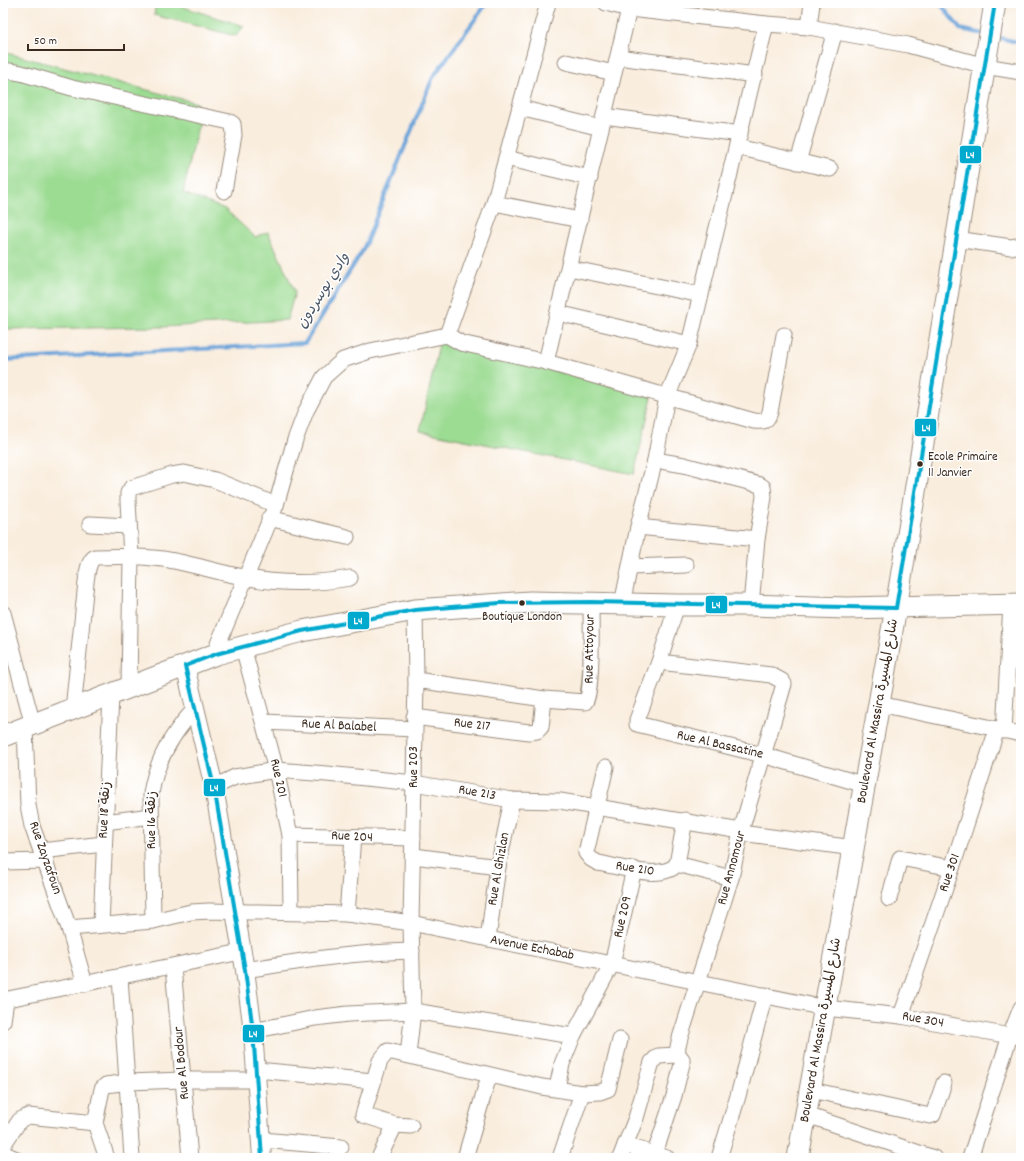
<svg xmlns="http://www.w3.org/2000/svg" width="1024" height="1161" viewBox="0 0 1024 1161" font-family="Dekko,'Playpen Sans Arabic',sans-serif">
<style>
.green{fill:#9bdb92;stroke:#6b8258}
.lines{fill:none;stroke-linecap:round;stroke-linejoin:round}
.stream{stroke:#6ba3d9;stroke-width:4}
.minor-casing{stroke:#9a8c7e;stroke-width:17}
.tertiary-casing{stroke:#9a8c7e;stroke-width:20}
.secondary-casing{stroke:#9a8c7e;stroke-width:23}
.minor{stroke:#fff;stroke-width:15}
.tertiary{stroke:#fff;stroke-width:18}
.secondary{stroke:#fff;stroke-width:21}
.bus-1-casing{stroke:#fff;stroke-width:7}
.bus-1{stroke:#00a9ce;stroke-width:4}
.bus-dot{fill:#3b2a1e;stroke:#fff;stroke-width:1.5}
.labels{text-anchor:middle;dominant-baseline:central;stroke-width:3;stroke-linejoin:round;paint-order:stroke}
.bus-label{font-size:13px;fill:#3b2a1e;stroke:#fff;text-anchor:start}
.street-label{font-size:14px;fill:#3b2a1e;stroke:#fff}
.water-label{font-size:15px;font-style:italic;fill:#4e5a69;stroke:#fff}
.line-badge{stroke:#fff;stroke-width:1.5}
.badge-label{font-size:11px;text-anchor:middle;font-weight:bold;fill:#fff}
</style>
<rect width="100%" height="100%" fill="#fff"/>
<filter id="ink" filterUnits="userSpaceOnUse"><feTurbulence type="fractalNoise" baseFrequency=".025" numOctaves="2"/><feDisplacementMap in="SourceGraphic" scale="8" xChannelSelector="R" yChannelSelector="G"/><feConvolveMatrix kernelMatrix="1 2 1 2 8 2 1 2 1" color-interpolation-filters="sRGB"/></filter>
<filter id="wash" filterUnits="userSpaceOnUse"><feTurbulence type="fractalNoise" baseFrequency=".012" numOctaves="4" result="noise"/><feDisplacementMap in="SourceGraphic" scale="16" xChannelSelector="R" yChannelSelector="G"/><feGaussianBlur stdDeviation="0.9" result="paint"/><feColorMatrix in="noise" values="0 0 0 0 0 0 0 0 0 0 0 0 0 0 0 0 0 1.4 0 .05"/><feComposite in="paint" operator="in"/></filter>
<g filter="url(#wash)">
<rect width="100%" height="100%" fill="#f9eddd"/>
<g class="green">
<polygon points="156,3 180,3 180,6 244,26 236,36 154,15"/>
<polygon points="3,52 197,103 198,126 183,193 225,209 255,237 268,232 295,292 287,320 162,327 3,329"/>
<polygon points="440,340 652,397 634,474 420,431"/>
</g>
<g class="lines">
<g class="stream">
<polyline points="940,3 960,29 984,34"/>
<polyline points="996,37 1021,43"/>
<polyline points="3,360 305,343 363,250 433,77 487,3"/>
</g>
</g>
</g>
<g filter="url(#ink)">
<g class="lines">
<defs>
<g id="minor">
<polyline points="606,3 629,9 766,24 809,27 908,45 985,66 1021,72"/>
<polyline points="809,27 812,3"/>
<polyline points="618,57 755,75"/>
<polyline points="566,62 614,73"/>
<polyline points="3,70 21,73 72,88 230,122 233,124 234,135 224,191"/>
<polyline points="520,108 601,128"/>
<polyline points="604,116 740,134"/>
<polyline points="737,147 830,169"/>
<polyline points="506,158 590,178"/>
<polyline points="798,162 835,31"/>
<polyline points="494,203 580,220"/>
<polyline points="956,239 1011,247 1021,245"/>
<polyline points="569,268 701,295"/>
<polyline points="558,313 689,344"/>
<polyline points="447,335 494,203 548,3"/>
<polyline points="546,362 629,9"/>
<polyline points="655,460 684,465 760,485 763,487 764,497 757,539 751,605"/>
<polyline points="269,518 347,537"/>
<polyline points="90,524 128,526"/>
<polyline points="638,527 757,539"/>
<polyline points="630,567 686,565"/>
<polyline points="622,604 638,527 655,460 667,397 689,344 766,24"/>
<polyline points="677,605 659,662 637,720 637,724 763,755 865,785"/>
<polyline points="3,613 33,725"/>
<polyline points="243,647 276,770 290,835 291,912"/>
<path d="M 216,654 L 218,644 L 276,505 L 295,440 L 306,411 L 324,377 L 343,360 L 370,351 L 447,335 L 461,343 L 546,362 L 754,421 C 763,422 767,422 770,412 L 784,335"/>
<path d="M 416,680 L 544,699 L 585,702 C 593,695 591,617 591,602"/>
<polyline points="129,688 131,556 128,501 128,493 131,488 172,475 184,473 215,480 276,505"/>
<polyline points="879,704 1021,734"/>
<path d="M 73,710 L 86,582 C 87,574 88,561 95,557 C 118,556 140,556 163,559 C 190,563 216,572 243,577 C 278,584 316,584 350,578"/>
<polyline points="414,717 529,732 537,731 541,727 544,699"/>
<polyline points="264,722 414,729"/>
<polyline points="25,728 28,805 32,826 69,928 85,984"/>
<polyline points="1004,731 1011,604"/>
<path d="M 606,767 L 586,853 L 591,859 L 598,863 C 618,866 662,882 677,864 L 731,878"/>
<polyline points="214,787 235,777 276,770 327,774 414,783 512,800 560,801 741,831"/>
<polyline points="105,822 151,816"/>
<polyline points="741,833 854,848"/>
<polyline points="290,835 413,838"/>
<polyline points="41,851 104,844"/>
<polyline points="414,856 498,867"/>
<polyline points="3,862 46,861"/>
<polyline points="677,864 685,820"/>
<polyline points="889,899 900,858 952,868"/>
<polyline points="347,914 353,837"/>
<path d="M 153,921 L 151,794 C 156,760 173,732 196,708"/>
<polyline points="101,925 111,695"/>
<polyline points="69,928 153,921 191,912 209,911 347,914 411,923 825,1008 901,1016 1010,1036 1021,1036"/>
<polyline points="488,939 498,867 512,800"/>
<polyline points="173,967 190,1158"/>
<path d="M 245,970 C 300,961 356,952 412,951"/>
<polyline points="120,977 132,1158"/>
<polyline points="3,1000 241,952"/>
<polyline points="901,1016 952,868 997,729"/>
<polyline points="3,1021 6,1000"/>
<polyline points="253,1031 315,1018 348,1014 413,1011 573,1036"/>
<polyline points="408,1055 413,1011 411,923 416,680 415,610"/>
<polyline points="257,1070 373,1081"/>
<polyline points="557,1088 562,1064 573,1036 612,964 634,869"/>
<polyline points="811,1090 930,1116 933,1115 944,1083"/>
<polyline points="807,1115 934,1158"/>
<polyline points="411,1126 395,1125 363,1115 380,1061 388,1051 542,1087 582,1093 600,1092 608,1089 620,1040"/>
<polyline points="262,1140 341,1147"/>
<polyline points="3,1145 20,1120 28,1116 95,1123"/>
<polyline points="625,1145 667,1158"/>
<polyline points="3,1153 14,1158"/>
<path d="M 655,1153 L 674,1096 L 682,1064 L 682,1059 C 675,1052 678,1047 680,1038 L 731,878 L 741,831 L 784,684 L 782,681 L 771,675 L 659,662"/>
<polyline points="107,1158 95,1123 102,1089 106,1085 128,1082 183,1080 257,1080"/>
<polyline points="379,1158 395,1125"/>
<polyline points="465,1158 489,1076"/>
<polyline points="560,1158 582,1093"/>
<polyline points="620,1158 636,1118 652,1062 658,1056 677,1055"/>
<polyline points="719,1158 738,1096 765,995"/>
<polyline points="970,1158 1010,1036 1021,1008"/>
</g>
<polyline id="tertiary" points="185,666 214,787 245,970 253,1031 262,1158"/>
<g id="secondary">
<polyline points="3,736 216,654 302,631 415,610 530,602 677,605 751,605 847,608 1021,604"/>
<polyline points="798,1158 896,608 995,3"/>
</g>
</defs>
<use href="#minor" class="minor-casing"/>
<use href="#tertiary" class="tertiary-casing"/>
<use href="#secondary" class="secondary-casing"/>
<use href="#minor" class="minor"/>
<use href="#tertiary" class="tertiary"/>
<use href="#secondary" class="secondary"/>
<defs>
<g id="bus-1">
<polyline points="896,608 995,3"/>
<polyline points="185,666 216,654 302,631 415,610 500,603 591,602 896,608"/>
<polyline points="185,666 214,787 245,970 253,1031 262,1158"/>
</g>
</defs>
<use href="#bus-1" class="bus-1-casing"/>
<use href="#bus-1" class="bus-1"/>
</g>
</g>
<g class="bus-dot">
<circle cx="920" cy="464" r="3.5"/>
<circle cx="522" cy="603" r="3.5"/>
</g>
<g class="labels">
<g class="bus-label">
<text x="928" y="457">Ecole Primaire<tspan x="928" dy="16">11 Janvier</tspan></text>
<text x="522" y="617" text-anchor="middle">Boutique London</text>
</g>
<g class="street-label">
<text transform="translate(590 649) rotate(-89)">Rue Attoyour</text>
<text transform="translate(878 711) rotate(-80)">Boulevard Al Massira شارع المسيرة</text>
<text transform="translate(472 725) rotate(7)">Rue 217</text>
<text transform="translate(339 726) rotate(3)">Rue Al Balabel</text>
<text transform="translate(720 745) rotate(13)">Rue Al Bassatine</text>
<text transform="translate(414 767) rotate(-90)">Rue 203</text>
<text transform="translate(278 778) rotate(77)">Rue 201</text>
<text transform="translate(477 793) rotate(10)">Rue 213</text>
<text transform="translate(105 810) rotate(-87)">Rue 18 زنقة</text>
<text transform="translate(152 820) rotate(-90)">Rue 16 زنقة</text>
<text transform="translate(352 837) rotate(3)">Rue 204</text>
<text transform="translate(45 858) rotate(71)">Rue Zayzafoun</text>
<text transform="translate(732 868) rotate(-75)">Rue Annomour</text>
<text transform="translate(499 869) rotate(-80)">Rue Al Ghizlan</text>
<text transform="translate(635 869) rotate(9)">Rue 210</text>
<text transform="translate(950 873) rotate(-71)">Rue 301</text>
<text transform="translate(623 917) rotate(-77)">Rue 209</text>
<text transform="translate(532 948) rotate(11)">Avenue Echabab</text>
<text transform="translate(923 1020) rotate(10)">Rue 304</text>
<text transform="translate(821 1030) rotate(-80)">Boulevard Al Massira شارع المسيرة</text>
<text transform="translate(182 1063) rotate(-95)">Rue Al Bodour</text>
</g>
<g class="water-label">
<text transform="translate(324 291) rotate(-58)">وادي بوسردون</text>
</g>
</g>
<g class="line-badge">
<rect x="959" y="145" width="23" height="19" rx="4" fill="#00a9ce"/>
<rect x="914" y="418" width="23" height="19" rx="4" fill="#00a9ce"/>
<rect x="705" y="595" width="23" height="19" rx="4" fill="#00a9ce"/>
<rect x="347" y="611" width="23" height="19" rx="4" fill="#00a9ce"/>
<rect x="203" y="778" width="23" height="19" rx="4" fill="#00a9ce"/>
<rect x="242" y="1024" width="23" height="19" rx="4" fill="#00a9ce"/>
</g>
<g class="badge-label">
<text x="970" y="158">L4</text>
<text x="926" y="431">L4</text>
<text x="716" y="608">L4</text>
<text x="358" y="624">L4</text>
<text x="214" y="791">L4</text>
<text x="253" y="1037">L4</text>
</g>
<rect width="1024" height="1161" fill="none" stroke="#fff" stroke-width="16"/>
<path d="M28 44v6h96v-6" fill="none" stroke="#3b2a1e" stroke-width="2"/>
<text x="34" y="44" font-size="12" fill="#3b2a1e" stroke="#ffffff" stroke-width="3" paint-order="stroke">50 m</text>
</svg>
